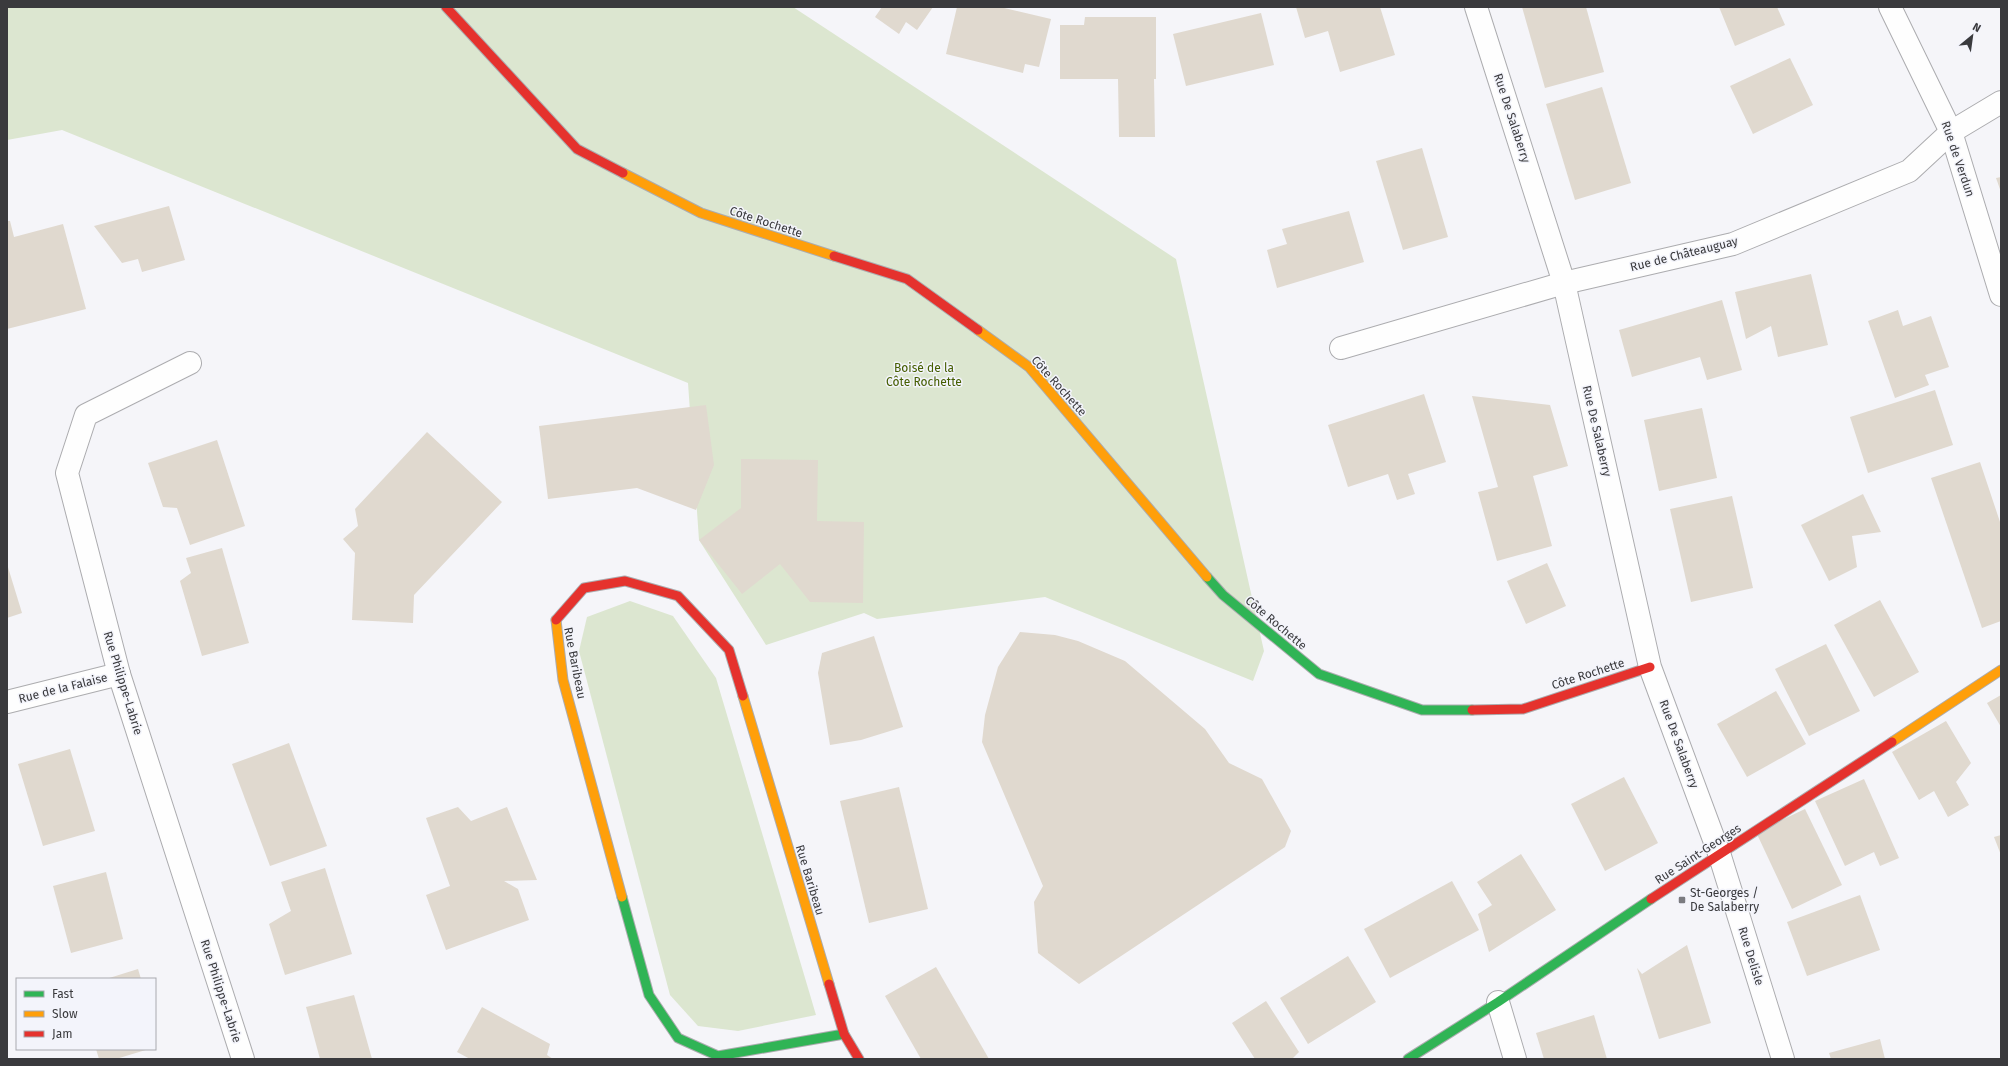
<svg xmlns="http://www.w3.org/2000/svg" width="2008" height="1066" viewBox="0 0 2008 1066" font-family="'Fira Sans',sans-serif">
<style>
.green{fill:#dce6d0}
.building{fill:#e0d9cf}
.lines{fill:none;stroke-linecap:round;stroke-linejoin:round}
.street-casing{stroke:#acacaf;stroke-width:24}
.fast-casing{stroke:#acacaf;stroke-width:11}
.slow-casing{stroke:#acacaf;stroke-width:11}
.jam-casing{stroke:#acacaf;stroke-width:11}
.street{stroke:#fefefe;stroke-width:22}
.fast{stroke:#30b455;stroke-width:9}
.slow{stroke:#ff9f0a;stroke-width:9}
.jam{stroke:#e5322d;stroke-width:9}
.poi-dot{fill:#7b7b7f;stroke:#f3f4fb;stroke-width:1.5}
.labels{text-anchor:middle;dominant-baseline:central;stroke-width:3;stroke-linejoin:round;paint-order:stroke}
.street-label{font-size:12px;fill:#3a3a3d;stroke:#f3f4fb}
.park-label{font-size:12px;fill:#455e00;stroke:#f3f4fb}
.poi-label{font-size:12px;fill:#3a3a3d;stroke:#f3f4fb;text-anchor:start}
</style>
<rect width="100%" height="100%" fill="#f5f5f9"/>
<g class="green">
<polygon points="7,7 793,7 1176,259 1264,651 1253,681 1045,597 877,619 864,613 766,645 699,540 688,383 62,130 7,140"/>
<polygon points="630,601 673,616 716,678 816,1015 738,1031 698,1026 670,995 579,651 587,617"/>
</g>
<g class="building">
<polygon points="882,7 933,7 917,30 906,22 899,34 875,17"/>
<polygon points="957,7 1000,7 1051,19 1039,67 1025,64 1023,73 946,54"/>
<polygon points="1296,7 1380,7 1395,55 1340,72 1328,31 1305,38"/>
<polygon points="1522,7 1586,7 1604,72 1545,88"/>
<polygon points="1719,7 1777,7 1785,25 1735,46"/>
<polygon points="1261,13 1274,65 1186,86 1173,34"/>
<polygon points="1085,17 1156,17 1156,79 1154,79 1155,137 1119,137 1118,79 1060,79 1060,25 1084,25"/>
<polygon points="1790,58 1813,105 1753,134 1730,86"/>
<polygon points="1602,87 1631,183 1575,200 1546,104"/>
<polygon points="1422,148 1448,237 1403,250 1376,161"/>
<polygon points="2001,177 2001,192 1996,178"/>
<polygon points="169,206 185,260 142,272 138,259 122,263 94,226"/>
<polygon points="1349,211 1364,262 1277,288 1267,250 1287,244 1282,229"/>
<polygon points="7,221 10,221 14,237 63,224 86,309 7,329"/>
<polygon points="1811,274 1828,345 1778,357 1771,326 1746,339 1735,292"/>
<polygon points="1722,300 1742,370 1707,380 1700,357 1632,377 1619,330"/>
<polygon points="1898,310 1903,326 1931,316 1949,367 1925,375 1929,385 1895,398 1868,321"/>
<polygon points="1935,390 1953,445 1868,473 1850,417"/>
<polygon points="1424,394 1446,462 1408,474 1415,494 1397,500 1388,474 1348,487 1328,425"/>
<polygon points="1472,396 1550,405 1568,466 1533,476 1552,546 1497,561 1478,492 1498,487"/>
<polygon points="706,405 714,465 696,510 637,488 548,499 539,426"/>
<polygon points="1702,408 1717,478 1659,491 1644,420"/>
<polygon points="427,432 502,502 414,595 413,623 352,620 355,553 343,539 358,526 355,509"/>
<polygon points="217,440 245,526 190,545 177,508 163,507 148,463"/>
<polygon points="741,459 818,460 817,521 864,522 863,603 810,602 780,564 742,594 699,540 741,508"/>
<polygon points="1980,462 2001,525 2001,621 1982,628 1931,478"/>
<polygon points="1863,494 1881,532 1852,536 1857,567 1829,581 1801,525"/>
<polygon points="1732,496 1753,588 1691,602 1670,509"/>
<polygon points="222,548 249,643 202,656 180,581 191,573 186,558"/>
<polygon points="1547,563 1566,606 1526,624 1507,581"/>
<polygon points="7,564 22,613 7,618"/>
<polygon points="1880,600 1919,672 1874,697 1834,625"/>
<polygon points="1020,632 1055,635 1078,641 1125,661 1205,729 1229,763 1262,779 1291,831 1285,847 1079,984 1038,953 1034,902 1043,886 982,742 985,715 998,667"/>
<polygon points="874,636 903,727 861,740 830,745 818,673 822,653"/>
<polygon points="1826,644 1860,711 1809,736 1775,669"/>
<polygon points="1776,691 1806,744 1747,777 1717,724"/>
<polygon points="2001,695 2001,727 1987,703"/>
<polygon points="1946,721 1971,763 1956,782 1969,805 1948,817 1934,791 1919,800 1892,752"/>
<polygon points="289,743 327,846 270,866 232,764"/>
<polygon points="70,749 95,831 43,846 18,764"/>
<polygon points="1624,777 1658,843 1605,871 1571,804"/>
<polygon points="1864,779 1899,858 1880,866 1874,852 1845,866 1815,801"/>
<polygon points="899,787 928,909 869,923 840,801"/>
<polygon points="458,807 471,821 507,807 537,880 504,881 518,889 529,920 446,950 426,895 450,886 426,818"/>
<polygon points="1805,809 1842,885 1792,909 1756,832"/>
<polygon points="2001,835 2001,855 1994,837"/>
<polygon points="1521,854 1556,910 1489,952 1478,914 1492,905 1477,882"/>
<polygon points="325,868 352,954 285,975 269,924 291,911 281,882"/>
<polygon points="106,872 123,939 71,953 53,886"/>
<polygon points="1452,881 1479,930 1390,978 1364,929"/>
<polygon points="1860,895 1880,950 1807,976 1787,922"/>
<polygon points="1687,945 1711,1023 1659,1039 1637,968 1642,974"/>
<polygon points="1348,956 1376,1002 1308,1044 1280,998"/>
<polygon points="936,967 989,1059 921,1059 885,996"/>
<polygon points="138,969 141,979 106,979"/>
<polygon points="354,995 372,1059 320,1059 306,1007"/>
<polygon points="1266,1001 1299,1052 1292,1059 1255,1059 1232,1023"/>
<polygon points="482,1007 550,1044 547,1055 553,1059 470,1059 457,1052"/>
<polygon points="1594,1015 1607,1059 1544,1059 1536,1033"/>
<polygon points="1880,1039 1885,1059 1831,1059 1829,1053"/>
<polygon points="96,1049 149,1049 116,1059 99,1059"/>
</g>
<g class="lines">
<defs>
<g id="street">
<polyline points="1476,7 1564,283 1650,667 1719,853 1783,1059"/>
<polyline points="1890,7 1951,132 2001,295"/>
<polyline points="1341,348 1564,283 1733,244 1909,171 1951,132 2001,102"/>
<polyline points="190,363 86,415 67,473 119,674 243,1059"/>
<polyline points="7,702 119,674"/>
<polyline points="1498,1002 1515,1059"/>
</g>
<g id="fast">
<polyline points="1207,577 1223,595 1319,674 1422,710 1472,710"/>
<polyline points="622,897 649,995 678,1038 718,1056 844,1034"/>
<polyline points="1408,1059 1498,1002 1651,899"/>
</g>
<g id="slow">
<polyline points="623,173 701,213 834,256"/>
<polyline points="978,330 1029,367 1207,577"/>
<polyline points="556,620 563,680 622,897"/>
<polyline points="743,696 829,984"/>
<polyline points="1892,742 2001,670"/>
</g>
<g id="jam">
<polyline points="446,7 577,149 623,173"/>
<polyline points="834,256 907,279 978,330"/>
<polyline points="556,620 584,588 625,581 678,596 729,650 743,696"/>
<polyline points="1472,710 1523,709 1650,667"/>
<polyline points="1651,899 1892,742"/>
<polyline points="829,984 844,1034 859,1059"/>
</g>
</defs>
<use href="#street" class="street-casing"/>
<use href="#fast" class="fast-casing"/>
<use href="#slow" class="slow-casing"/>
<use href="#jam" class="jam-casing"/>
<use href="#street" class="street"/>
<use href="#fast" class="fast"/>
<use href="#slow" class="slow"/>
<use href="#jam" class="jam"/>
</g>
<rect class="poi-dot" x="1678" y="896" width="8" height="8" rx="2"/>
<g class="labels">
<g class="street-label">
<text transform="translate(1512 118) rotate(72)">Rue De Salaberry</text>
<text transform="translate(1958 159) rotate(71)">Rue de Verdun</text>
<text transform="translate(766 222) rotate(18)">Côte Rochette</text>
<text transform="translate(1684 254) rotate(-14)">Rue de Châteauguay</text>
<text transform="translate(1059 386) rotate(48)">Côte Rochette</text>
<text transform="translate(1597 431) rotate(77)">Rue De Salaberry</text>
<text transform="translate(1276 623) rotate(40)">Côte Rochette</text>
<text transform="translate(575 663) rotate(79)">Rue Baribeau</text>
<text transform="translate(1588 674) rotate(-18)">Côte Rochette</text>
<text transform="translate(123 683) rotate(73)">Rue Philippe-Labrie</text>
<text transform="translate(63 688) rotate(-14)">Rue de la Falaise</text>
<text transform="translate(1679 744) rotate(70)">Rue De Salaberry</text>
<text transform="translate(1698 854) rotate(-33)">Rue Saint-Georges</text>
<text transform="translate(810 880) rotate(73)">Rue Baribeau</text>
<text transform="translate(1751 956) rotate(73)">Rue Delisle</text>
<text transform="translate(221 991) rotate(72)">Rue Philippe-Labrie</text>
</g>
<g class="park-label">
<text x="924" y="368">Boisé de la<tspan x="924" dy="14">Côte Rochette</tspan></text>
</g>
<g class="poi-label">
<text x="1690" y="893">St-Georges /<tspan x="1690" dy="14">De Salaberry</tspan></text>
</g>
</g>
<rect width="2008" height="1066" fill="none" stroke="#3a3a3d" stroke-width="16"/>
<rect x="16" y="978" width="140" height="72" fill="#f3f4fb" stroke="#a9aaaf"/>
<rect x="24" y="991" width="20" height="6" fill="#30b455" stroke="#a9aaaf"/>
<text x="52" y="998" font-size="12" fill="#3a3a3d">Fast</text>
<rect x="24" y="1011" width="20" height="6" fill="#ff9f0a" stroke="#a9aaaf"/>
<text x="52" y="1018" font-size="12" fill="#3a3a3d">Slow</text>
<rect x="24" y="1031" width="20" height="6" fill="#e5322d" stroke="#a9aaaf"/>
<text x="52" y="1038" font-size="12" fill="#3a3a3d">Jam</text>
<g transform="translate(1972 36) rotate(29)" stroke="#f3f4fb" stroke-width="3" paint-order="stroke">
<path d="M0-3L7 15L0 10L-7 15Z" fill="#3a3a3d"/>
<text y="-6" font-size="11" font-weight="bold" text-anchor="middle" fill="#3a3a3d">N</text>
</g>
</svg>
